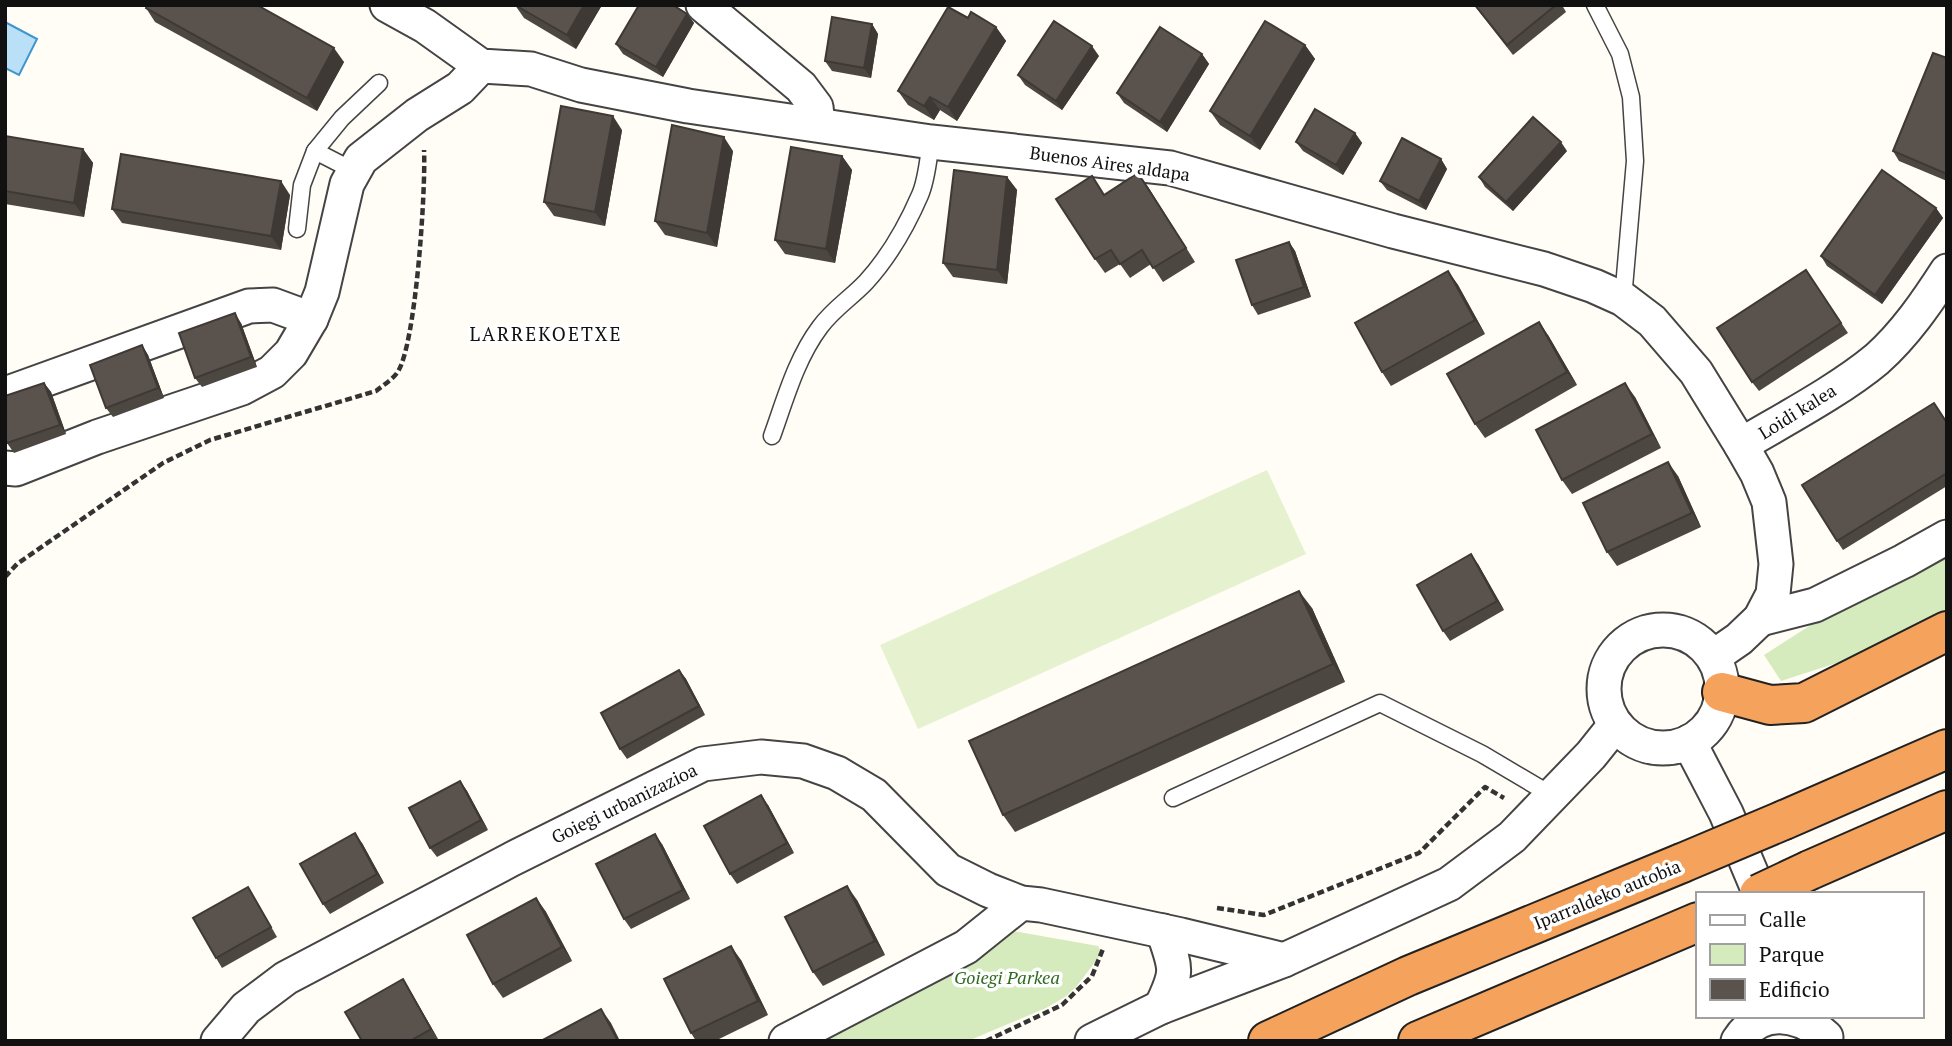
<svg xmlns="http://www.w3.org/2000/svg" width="1952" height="1046" viewBox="0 0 1952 1046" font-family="'PT Serif',serif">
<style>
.green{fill:#d5ebbd}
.pitch{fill:#e6f2cf}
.water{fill:#b9e0f7;stroke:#3f96cf;stroke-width:2}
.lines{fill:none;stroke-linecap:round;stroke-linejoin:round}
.lane-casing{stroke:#444;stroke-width:19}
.street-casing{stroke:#444;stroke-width:37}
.highway-casing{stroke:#222;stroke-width:42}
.path{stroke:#333;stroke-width:4.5;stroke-dasharray:7 3.5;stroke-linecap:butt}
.lane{stroke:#fff;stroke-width:16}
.street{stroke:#fff;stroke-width:33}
.highway{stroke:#f5a25d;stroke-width:38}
.highway-bridge-casing{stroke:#222;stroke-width:42;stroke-linecap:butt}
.highway-bridge{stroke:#f5a25d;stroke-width:38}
.wall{fill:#4d4742}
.shaded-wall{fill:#3f3936}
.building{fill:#5a524d;stroke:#3f3936;stroke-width:2}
.labels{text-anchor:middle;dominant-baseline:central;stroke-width:7;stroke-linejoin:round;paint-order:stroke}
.street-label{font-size:18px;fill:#111;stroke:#fff}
.park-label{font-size:18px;font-style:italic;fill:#2f6b1f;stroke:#fff}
.neighbourhood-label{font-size:19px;letter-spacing:2px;fill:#111;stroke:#fff}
</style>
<rect width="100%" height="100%" fill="#fffdf5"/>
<g class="green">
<polygon points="1947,538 1947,614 1855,657 1781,681 1764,655"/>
<polygon points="1013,931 1098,946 1102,953 1076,987 1065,997 1046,1008 968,1041 787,1041"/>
</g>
<polygon class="pitch" points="1267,470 1306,554 918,729 880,645"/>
<polygon class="water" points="5,22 37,39 19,75 5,68"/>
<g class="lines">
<defs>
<g id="lane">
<polyline points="1595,5 1620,54 1631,97 1635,161 1623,299"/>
<polyline points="315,151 342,118 379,83"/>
<polyline points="297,229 302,185 315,151 354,171"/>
<path d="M 772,436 C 785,400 796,359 820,327 C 833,309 851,298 866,282 C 888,258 907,225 920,195 C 927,179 928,159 931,142"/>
<polyline points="1173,798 1380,703 1482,754 1553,796"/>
</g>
<g id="street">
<polyline points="387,5 425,26 481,66 531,69 581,85 688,106 931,142 1170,168 1393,231 1544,269 1594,286 1623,299 1652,321 1696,372 1741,445 1757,473 1769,502 1776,564 1773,594 1760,619 1739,639 1713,657"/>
<polyline points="703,5 801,87 816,107 818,124"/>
<polyline points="5,394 249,306 273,305 311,319"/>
<path d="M 1741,445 C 1783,420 1840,390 1877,359 C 1905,334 1927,302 1947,271"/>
<polyline points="5,468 16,469 97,437 242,388 272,372 291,353 311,319 322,292 347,184 361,159 417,115 460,88 481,66"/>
<polyline points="1760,619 1815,605 1904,561 1947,537"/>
<circle cx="1663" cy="689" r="59"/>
<polyline points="1689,742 1726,813 1760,894"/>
<path d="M 1161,1007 C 1179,970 1176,969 1163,931"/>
<polyline points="218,1041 246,1008 286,978 512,859 703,764 761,757 803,761 837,773 874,795 948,870 988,890 1021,903 1041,905 1181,935 1284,960"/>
<polyline points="786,1041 966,947 1021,903"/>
<polyline points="1092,1041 1161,1007 1284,960 1449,884 1512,837 1591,755 1615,725"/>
<path d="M 1738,1041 C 1760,1006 1799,1013 1826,1037"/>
</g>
<g id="highway">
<polyline points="1722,692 1770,705 1804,703 1947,631"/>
<polyline points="1784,820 1947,749"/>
<polyline points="1810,870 1947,810"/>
<polyline points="1268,1041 1408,976 1682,863"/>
<polyline points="1418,1041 1698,922"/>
</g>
</defs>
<use href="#lane" class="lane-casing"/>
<use href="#street" class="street-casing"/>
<use href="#highway" class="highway-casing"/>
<g class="path">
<path d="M 5,577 L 17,564 L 163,463 L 210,440 L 376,391 C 382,386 392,380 397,373 C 416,347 426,187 424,150"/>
<polyline points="1217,908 1264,915 1419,853 1485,787 1504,798"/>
<polyline points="986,1041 1062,1005 1092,976 1103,949"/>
</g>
<use href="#lane" class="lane"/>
<use href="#street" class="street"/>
<use href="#highway" class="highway"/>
<defs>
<g id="highway-bridge">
<polyline points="1682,863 1784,820"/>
<polyline points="1759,894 1810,870"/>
</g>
</defs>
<use href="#highway-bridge" class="highway-bridge-casing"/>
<use href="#highway-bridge" class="highway-bridge"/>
</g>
<g class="wall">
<polygon points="515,5 602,5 576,49 524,18"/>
<polygon points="1474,5 1562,5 1566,12 1513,55"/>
<polygon points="146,8 344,62 317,111 155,22"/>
<polygon points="687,14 694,23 663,77 623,54 616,44"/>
<polygon points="968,18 996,27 1006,41 957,121 940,110 934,120 908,105 898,91"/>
<polygon points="872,24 878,34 871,78 832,71 825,61"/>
<polygon points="1305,45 1315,59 1260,150 1220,125 1210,111"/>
<polygon points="1202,54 1209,64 1167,132 1124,103 1117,93"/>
<polygon points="1099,56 1062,110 1025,85 1018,75"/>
<polygon points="1947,58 1947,181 1899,161 1893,151"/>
<polygon points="622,130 605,226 554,216 544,202"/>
<polygon points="1355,133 1362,143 1343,175 1303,151 1296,142"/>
<polygon points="5,136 83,149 93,163 84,217 5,204"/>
<polygon points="733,151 717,247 665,235 655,221"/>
<polygon points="1567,151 1513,211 1485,187 1479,177"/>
<polygon points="842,156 852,170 835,263 785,254 775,240"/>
<polygon points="1441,159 1447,169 1426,210 1387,190 1380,181"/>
<polygon points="1007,177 1017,190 1007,284 953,277 943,263"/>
<polygon points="1148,187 1195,262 1163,282 1151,264 1130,278 1120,264 1105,273 1095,259 1104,195"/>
<polygon points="290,195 281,250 122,223 112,209"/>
<polygon points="1936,208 1943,218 1882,304 1827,266 1821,256"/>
<polygon points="1289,242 1295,251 1311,297 1258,315 1252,305"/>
<polygon points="1806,270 1848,333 1759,391 1752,382"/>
<polygon points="1448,271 1458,285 1485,334 1391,386 1382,372"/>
<polygon points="241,323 257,367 202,387 195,378"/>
<polygon points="1548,335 1577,385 1485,438 1475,424"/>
<polygon points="142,345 148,355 164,398 113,417 106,408"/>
<polygon points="44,383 51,392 66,434 14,453 7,443"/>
<polygon points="1635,397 1661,448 1572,494 1562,480"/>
<polygon points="1934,403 1947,422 1947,486 1843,550 1837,541"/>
<polygon points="1678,476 1701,527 1617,566 1607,552"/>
<polygon points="1478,564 1504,610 1450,641 1443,631"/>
<polygon points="1312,608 1345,682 1015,832 1003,815"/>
<polygon points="679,670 686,679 705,715 627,759 620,749"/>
<polygon points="460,781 467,791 488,830 437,857 430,848"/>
<polygon points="768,805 794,853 737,884 730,874"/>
<polygon points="362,843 384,883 330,914 323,904"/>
<polygon points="662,844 690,899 631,929 624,919"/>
<polygon points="254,897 277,937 222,968 216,958"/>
<polygon points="536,898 546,912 572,961 503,998 493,984"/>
<polygon points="857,900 885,955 823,986 813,972"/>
<polygon points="741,960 768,1015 715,1041 696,1041 691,1033"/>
<polygon points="409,989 438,1039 434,1041 362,1041"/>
</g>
<g class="shaded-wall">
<polygon points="584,5 602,5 576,49 567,35"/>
<polygon points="687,14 694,23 663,77 656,67"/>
<polygon points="872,24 878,34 871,78 864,68"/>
<polygon points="996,27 1006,41 957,121 948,107"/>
<polygon points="1305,45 1315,59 1260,150 1250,136"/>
<polygon points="1092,46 1099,56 1062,110 1056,101"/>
<polygon points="334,48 344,62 317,111 307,98"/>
<polygon points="1202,54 1209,64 1167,132 1160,122"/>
<polygon points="930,97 940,110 934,120 924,106"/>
<polygon points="613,116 622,130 605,226 595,212"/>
<polygon points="1355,133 1362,143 1343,175 1336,165"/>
<polygon points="724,137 733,151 717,247 707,233"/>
<polygon points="1561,142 1567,151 1513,211 1506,202"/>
<polygon points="83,149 93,163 84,217 74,203"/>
<polygon points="842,156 852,170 835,263 826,249"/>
<polygon points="1441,159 1447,169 1426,210 1419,201"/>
<polygon points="1138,173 1148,187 1195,262 1186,248"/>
<polygon points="1007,177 1017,190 1007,284 997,270"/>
<polygon points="281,181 290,195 281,250 271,236"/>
<polygon points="1936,208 1943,218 1882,304 1875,295"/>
<polygon points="1289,242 1295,251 1311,297 1304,287"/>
<polygon points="1448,271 1458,285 1485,334 1475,320"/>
<polygon points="235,313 241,323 257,367 251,357"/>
<polygon points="1539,322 1548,335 1577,385 1567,372"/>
<polygon points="142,345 148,355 164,398 158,388"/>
<polygon points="44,383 51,392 66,434 60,425"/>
<polygon points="1625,383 1635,397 1661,448 1652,434"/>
<polygon points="1668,462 1678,476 1701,527 1692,513"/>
<polygon points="1471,554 1478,564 1504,610 1497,601"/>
<polygon points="1299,591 1312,608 1345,682 1333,664"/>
<polygon points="679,670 686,679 705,715 699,706"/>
<polygon points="460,781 467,791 488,830 481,820"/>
<polygon points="761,795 768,805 794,853 787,843"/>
<polygon points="355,833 362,843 384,883 377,874"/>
<polygon points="655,834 662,844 690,899 683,890"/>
<polygon points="847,886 857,900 885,955 875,941"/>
<polygon points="536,898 546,912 572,961 562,947"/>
<polygon points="731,946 741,960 768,1015 758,1001"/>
<polygon points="403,979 409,989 438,1039 431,1029"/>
<polygon points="601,1009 611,1023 620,1041 618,1041"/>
</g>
<g class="building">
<polygon points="147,5 257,5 334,48 307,98 146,8"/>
<polygon points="515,5 584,5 567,35"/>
<polygon points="639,5 673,5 687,14 656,67 616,44"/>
<polygon points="1475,5 1556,5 1507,45"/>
<polygon points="948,7 968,18 971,12 996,27 948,107 930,97 924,106 898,91"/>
<polygon points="832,17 872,24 864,68 825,61"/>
<polygon points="1054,21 1092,46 1056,101 1018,75"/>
<polygon points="1265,21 1305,45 1250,136 1210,111"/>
<polygon points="1160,27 1202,54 1160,122 1117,93"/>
<polygon points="1933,53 1947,58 1947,174 1893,151"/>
<polygon points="561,106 613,116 595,212 544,202"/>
<polygon points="1315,109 1355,133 1336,165 1296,142"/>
<polygon points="1533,117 1561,142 1506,202 1479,177"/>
<polygon points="672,125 724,137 707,233 655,221"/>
<polygon points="5,136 83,149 74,203 5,191"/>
<polygon points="1402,138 1441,159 1419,201 1380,181"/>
<polygon points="791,147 842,156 826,249 775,240"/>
<polygon points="121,154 281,181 271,236 112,209"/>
<polygon points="954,170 1007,177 997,270 943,263"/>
<polygon points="1882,170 1936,208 1875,295 1821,256"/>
<polygon points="1138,173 1186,248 1153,268 1142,250 1120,264 1111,250 1095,259 1056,199 1092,176 1104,195"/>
<polygon points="1289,242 1304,287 1252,305 1236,260"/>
<polygon points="1806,270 1841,323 1752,382 1717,328"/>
<polygon points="1448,271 1475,320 1382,372 1355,323"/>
<polygon points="235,313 251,357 195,378 179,333"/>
<polygon points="1539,322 1567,372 1475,424 1447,374"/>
<polygon points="142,345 158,388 106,408 90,365"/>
<polygon points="44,383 60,425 7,443 5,438 5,396"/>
<polygon points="1625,383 1652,434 1562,480 1536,430"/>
<polygon points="1934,403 1947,423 1947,473 1837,541 1802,485"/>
<polygon points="1668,462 1692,513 1607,552 1583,503"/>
<polygon points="1471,554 1497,601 1443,631 1417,585"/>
<polygon points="1299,591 1333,664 1003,815 969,741"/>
<polygon points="679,670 699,706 620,749 601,713"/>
<polygon points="460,781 481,820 430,848 409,808"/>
<polygon points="761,795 787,843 730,874 704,826"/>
<polygon points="355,833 377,874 323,904 300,864"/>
<polygon points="655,834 683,890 624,919 596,864"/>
<polygon points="847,886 875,941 813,972 785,917"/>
<polygon points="248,887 271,927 216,958 193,918"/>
<polygon points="536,898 562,947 493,984 467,935"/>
<polygon points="731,946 758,1001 691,1033 664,979"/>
<polygon points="403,979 431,1029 410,1041 362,1041 345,1012"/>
<polygon points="601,1009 618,1041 541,1041"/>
</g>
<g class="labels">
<g class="street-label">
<text transform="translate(1110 163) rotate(8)">Buenos Aires aldapa</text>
<text transform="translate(1797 411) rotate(-32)">Loidi kalea</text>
<text transform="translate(624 803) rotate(-26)">Goiegi urbanizazioa</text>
<text transform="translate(1607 894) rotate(-22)">Iparraldeko autobia</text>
</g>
<g class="park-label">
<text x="1007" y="977">Goiegi Parkea</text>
</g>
<g class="neighbourhood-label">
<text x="546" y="333">LARREKOETXE</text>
</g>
</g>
<rect width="1952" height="1046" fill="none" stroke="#111111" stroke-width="14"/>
<rect x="1696" y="892" width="228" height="126" fill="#ffffff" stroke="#a0a0a0" stroke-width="2"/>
<rect x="1710" y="915" width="35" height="10" fill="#ffffff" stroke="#a0a0a0" stroke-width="2"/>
<text x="1759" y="927" font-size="21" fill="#111111">Calle</text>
<rect x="1710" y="944" width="35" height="21" fill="#d5ebbd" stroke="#a0a0a0" stroke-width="2"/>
<text x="1759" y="962" font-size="21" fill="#111111">Parque</text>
<rect x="1710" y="979" width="35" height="21" fill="#5a524d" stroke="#a0a0a0" stroke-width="2"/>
<text x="1759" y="997" font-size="21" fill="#111111">Edificio</text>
</svg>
